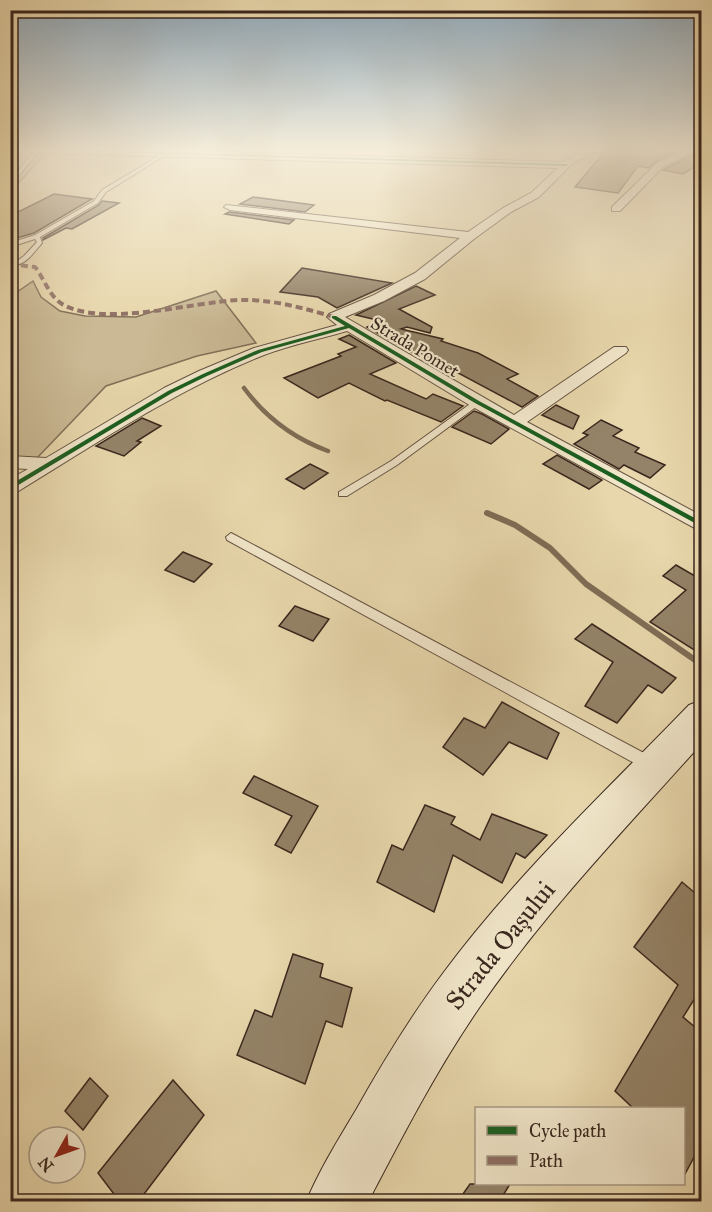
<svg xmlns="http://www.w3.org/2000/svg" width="712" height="1212" viewBox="0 0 712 1212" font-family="'IM FELL Great Primer',serif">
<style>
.green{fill:#cab994;stroke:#827059;stroke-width:1.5}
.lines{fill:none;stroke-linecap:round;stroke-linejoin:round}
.stream-far1{stroke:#7f6d56;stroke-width:4.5}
.stream{stroke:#7f6d56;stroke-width:6}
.building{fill:#948368;stroke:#3a271e;stroke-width:1.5}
.service-casing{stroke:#665342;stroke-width:2}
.minor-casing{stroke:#665342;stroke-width:2}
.secondary-casing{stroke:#3a271e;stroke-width:2}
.service{fill:#f0e5c9;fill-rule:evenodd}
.minor{fill:#f0e5c9;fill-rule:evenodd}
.secondary{fill:#f0e5c9;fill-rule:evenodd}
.quiet{stroke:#8d6e63;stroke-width:4;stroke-dasharray:7 4;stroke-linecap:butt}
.cycleway-casing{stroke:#f0e5c9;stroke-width:3}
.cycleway{fill:#1b5e20;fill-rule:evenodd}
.labels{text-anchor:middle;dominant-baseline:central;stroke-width:4.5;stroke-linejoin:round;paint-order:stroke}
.far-street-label{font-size:18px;fill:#3a271e;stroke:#f0e5c9}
.near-street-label{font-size:26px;fill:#3a271e;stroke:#f0e5c9}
</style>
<rect width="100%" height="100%" fill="#e8d7ac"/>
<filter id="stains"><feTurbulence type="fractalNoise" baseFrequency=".00333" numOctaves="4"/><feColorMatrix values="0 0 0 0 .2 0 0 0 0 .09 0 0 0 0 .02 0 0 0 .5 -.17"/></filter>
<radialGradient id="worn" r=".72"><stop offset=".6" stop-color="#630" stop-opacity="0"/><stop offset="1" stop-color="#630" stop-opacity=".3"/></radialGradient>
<g class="green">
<polygon points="11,153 45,154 11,191"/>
<polygon points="33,281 41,297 60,311 85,316 136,317 216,291 256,343 197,356 106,386 36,459 11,457 10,297"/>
</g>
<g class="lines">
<path class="stream-far1" d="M 244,388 C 266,418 293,438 328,451"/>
<polyline class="stream" points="487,513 515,525 550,548 586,584 695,660"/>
</g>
<g class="building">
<polygon points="602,150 680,150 656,161 649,168 638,166 618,193 575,187 601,156"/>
<polygon points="702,150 702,162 683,174 663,170"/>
<polygon points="54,194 92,199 34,233 10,240 10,216"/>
<polygon points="253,197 314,205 305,212 240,204"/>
<polygon points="102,201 119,203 72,229 66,228 43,240 43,238 99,205"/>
<polygon points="229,212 230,212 294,220 289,224 225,214"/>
<polygon points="302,268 392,283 337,308 318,297 280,292"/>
<polygon points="416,286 435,295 399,309 432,327 430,333 407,327 401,329 443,339 441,341 478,353 518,374 507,379 538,396 522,407 421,353 416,355 367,327 381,321 356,315"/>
<polygon points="349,335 396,363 370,374 426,399 433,394 463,406 441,422 387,400 385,401 349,383 318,398 284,378 341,356 338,354 356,347 339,339"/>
<polygon points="556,405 579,416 573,429 542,415"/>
<polygon points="474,411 482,414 509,429 491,444 452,427"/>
<polygon points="142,418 161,426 137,441 141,442 124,456 96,446"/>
<polygon points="601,420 622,430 613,436 639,448 635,452 665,465 650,478 624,465 619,469 574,444 588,435 583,433"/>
<polygon points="557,455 602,480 589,489 543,464"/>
<polygon points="310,464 328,473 304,489 286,479"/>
<polygon points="183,552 212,564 194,582 165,570"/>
<polygon points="676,565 700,579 702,577 702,655 650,622 686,590 663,576"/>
<polygon points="295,606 329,619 313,641 279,626"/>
<polygon points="592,624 676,678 662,693 648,685 617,723 585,706 613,662 575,639"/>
<polygon points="502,702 559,733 547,759 509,742 483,775 443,747 464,718 485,728"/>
<polygon points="254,776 318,806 291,853 275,845 292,816 243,793"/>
<polygon points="425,805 455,817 451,824 480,840 492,814 547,835 525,858 516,853 502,883 453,855 434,912 377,882 392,845 403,850"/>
<polygon points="682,882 702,899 702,987 683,1017 702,1033 702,1142 684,1176 684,1108 633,1108 615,1091 678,985 634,947"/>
<polygon points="293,954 323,964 320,977 352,988 342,1027 326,1021 305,1084 237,1055 255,1010 272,1017"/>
<polygon points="90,1078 108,1096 83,1130 65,1111"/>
<polygon points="173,1080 204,1115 138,1202 120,1202 98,1173"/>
<polygon points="470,1184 510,1184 499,1202 469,1202 463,1194"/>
</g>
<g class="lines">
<defs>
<g id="service">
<polygon points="35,150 40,150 10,186 10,181"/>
<path d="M 165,152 L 169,153 L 106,192 L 98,203 L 40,237 L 42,243 C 34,252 26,265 14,265 L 14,263 L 24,256 L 37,242 L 35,239 L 10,247 L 10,243 L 35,235 L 94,201 L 102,190 Z"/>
<polygon points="477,399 480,400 480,404 397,465 347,496 339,496 339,492 391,461"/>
<polygon points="231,533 657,760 659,765 657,770 652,771 647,770 227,540 226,537"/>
</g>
<g id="minor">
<path d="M 40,150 L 151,150 L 563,162 L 587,150 L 599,150 L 573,163 L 539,197 L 511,212 L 474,239 L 425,279 L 384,301 L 345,317 L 514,415 L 614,347 L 626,347 L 628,350 L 626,353 L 527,422 L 702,516 L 702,532 L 471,406 L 347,331 C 320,339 290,345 264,355 C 176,390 97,443 17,492 L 10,494 L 10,479 L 28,469 L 10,468 L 10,456 L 46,458 L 164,388 L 199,371 L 254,348 L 337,325 L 327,317 L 329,314 L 374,295 L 415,273 L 460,238 L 230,210 L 224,207 L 226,205 L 468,232 L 503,208 L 531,193 L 558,168 L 44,153 Z"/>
<polygon points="686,150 698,150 663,167 620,211 612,211 612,207 657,163"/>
</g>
<path id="secondary" d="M 702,700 L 702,743 C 625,829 544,913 479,1008 C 437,1069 403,1135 368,1202 L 306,1202 C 320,1169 338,1140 356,1110 C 383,1062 411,1016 444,972 C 516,875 605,792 689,705 Z"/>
</defs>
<use href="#service" class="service-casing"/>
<use href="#minor" class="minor-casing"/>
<use href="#secondary" class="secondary-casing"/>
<use href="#service" class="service"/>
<use href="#minor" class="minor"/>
<use href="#secondary" class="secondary"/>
<path class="quiet" d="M 10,264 L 35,267 C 44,278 49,296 62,304 C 103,328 192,302 239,300 C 272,299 303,308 334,317"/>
<defs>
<g id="cycleway">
<polygon points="84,150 566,164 568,165 566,166 43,150"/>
<polygon points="332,316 336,316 479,401 702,522 702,527 475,403 349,328 262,352 207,376 172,393 10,490 10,485 168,391 203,374 258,350 345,326 332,318"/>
</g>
</defs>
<use href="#cycleway" class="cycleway-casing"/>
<use href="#cycleway" class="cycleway"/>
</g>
<linearGradient id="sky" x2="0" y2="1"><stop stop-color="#90aabd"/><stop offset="0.47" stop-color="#f5edda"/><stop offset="1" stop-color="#f5edda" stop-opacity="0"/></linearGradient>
<rect width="712" height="320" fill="url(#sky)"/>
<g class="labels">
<g class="far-street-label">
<text transform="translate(415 347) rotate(31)">Strada Pomet</text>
</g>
<g class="near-street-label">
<text transform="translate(500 945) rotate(-51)">Strada Oașului</text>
</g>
</g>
<rect width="712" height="1212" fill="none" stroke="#e8d7ac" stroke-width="36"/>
<rect x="12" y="12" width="688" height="1188" fill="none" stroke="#3a271e" stroke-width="3"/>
<rect x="18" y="18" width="676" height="1176" fill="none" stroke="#3a271e" stroke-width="1.5"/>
<rect x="475" y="1107" width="210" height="78" fill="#f0e5c9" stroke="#a79985" stroke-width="1.5"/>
<rect x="487" y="1126" width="30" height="9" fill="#1b5e20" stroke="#a79985" stroke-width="1.5"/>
<text x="529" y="1137" font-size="18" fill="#3a271e">Cycle path</text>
<rect x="487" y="1156" width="30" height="9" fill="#8d6e63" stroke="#a79985" stroke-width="1.5"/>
<text x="529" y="1167" font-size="18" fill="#3a271e">Path</text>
<g transform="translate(57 1155) rotate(230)"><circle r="28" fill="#f0e5c9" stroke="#a79985" stroke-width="1.5"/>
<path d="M0-4.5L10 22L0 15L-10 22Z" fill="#8f2418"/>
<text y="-9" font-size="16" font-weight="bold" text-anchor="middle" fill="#3a271e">N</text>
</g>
<rect width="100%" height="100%" filter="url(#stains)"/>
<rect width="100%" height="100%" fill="url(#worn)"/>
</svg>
